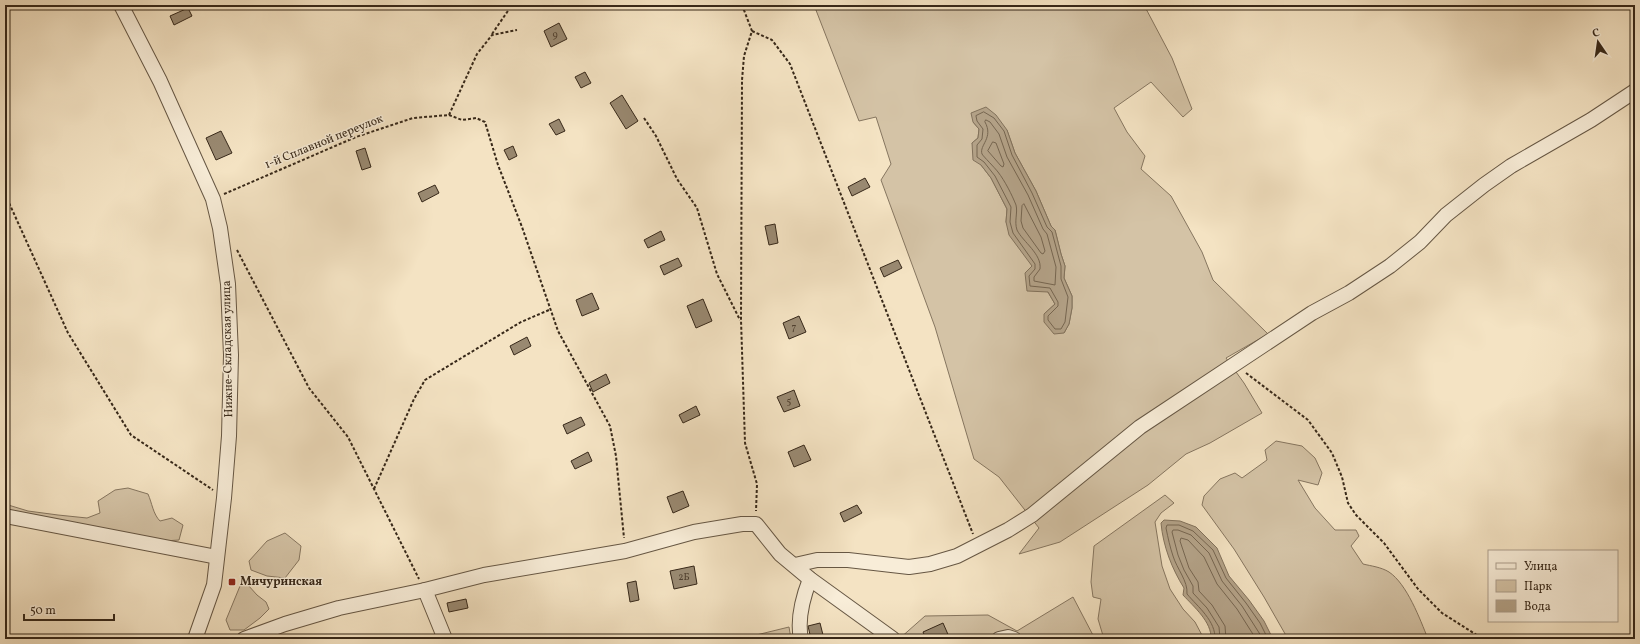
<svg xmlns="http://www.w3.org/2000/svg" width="1640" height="644" viewBox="0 0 1640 644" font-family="Vollkorn,serif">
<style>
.green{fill:#d4c3a6;stroke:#867660;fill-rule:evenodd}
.water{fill:#b4a389;stroke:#82725c}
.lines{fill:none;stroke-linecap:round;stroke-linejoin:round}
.shore{stroke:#766651;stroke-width:1}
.building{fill:#998971;stroke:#372819}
.minor-casing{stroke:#665744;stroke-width:16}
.path{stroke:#372819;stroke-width:2;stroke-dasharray:3 2;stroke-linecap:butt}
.minor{stroke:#f8edd8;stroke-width:14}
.poi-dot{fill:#8f2418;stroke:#f8edd8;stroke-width:1.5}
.labels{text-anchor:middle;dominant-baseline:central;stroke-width:3;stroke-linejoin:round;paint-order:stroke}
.number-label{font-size:10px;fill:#50402f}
.street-label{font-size:12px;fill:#372819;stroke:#f8edd8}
.poi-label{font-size:12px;font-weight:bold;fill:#372819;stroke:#f8edd8;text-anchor:start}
</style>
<rect width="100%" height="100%" fill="#f4e3c3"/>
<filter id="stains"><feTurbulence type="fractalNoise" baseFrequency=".005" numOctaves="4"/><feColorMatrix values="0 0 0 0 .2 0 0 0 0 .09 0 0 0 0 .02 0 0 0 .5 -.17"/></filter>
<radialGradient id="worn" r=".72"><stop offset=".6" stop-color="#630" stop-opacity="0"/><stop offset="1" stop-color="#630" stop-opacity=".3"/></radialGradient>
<g class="green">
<path d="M 814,5 L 1144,5 L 1172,58 L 1192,109 L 1183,117 L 1151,82 L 1114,108 L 1127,132 L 1145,156 L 1141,169 L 1171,196 L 1202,252 L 1213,280 L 1268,334 L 1226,358 L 1244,383 L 1262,413 L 1210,443 L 1186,454 L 1148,485 L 1060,542 L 1019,554 L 1039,528 L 999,477 L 974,459 L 935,327 L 881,180 L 891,164 L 876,117 L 859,121 ZM 973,122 L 1007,130 L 1015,153 L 1036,191 L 1051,226 L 1055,230 L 1061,254 L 1065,266 L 1064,278 L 1072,296 L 1072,308 L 1069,324 L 1064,333 L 1044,314 L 1055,304 L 1006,222 L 1007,209 L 991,178 L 981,165 L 972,143 L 978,138 L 979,129 Z"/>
<path d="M 1276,441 L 1302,446 L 1315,458 L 1322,473 L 1318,485 L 1298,480 L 1315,508 L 1335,530 L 1356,530 L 1359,536 L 1351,546 L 1363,564 C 1371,566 1381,567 1389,572 C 1407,584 1420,619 1428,639 L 1288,639 L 1264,597 L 1234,549 L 1202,505 L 1204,496 L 1220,479 L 1235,473 L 1242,478 L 1267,460 L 1265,450 Z"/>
<path d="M 128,488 L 148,494 C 152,503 153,514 160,521 L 172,518 L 183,525 L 179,540 L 164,541 L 5,511 L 5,504 L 28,511 L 58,515 L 87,518 L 100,513 L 98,501 L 115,490 Z"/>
<polygon points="1165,495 1174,503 1161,513 1155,522 1162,566 1170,589 1183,609 1195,622 1204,639 1104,639 1098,619 1101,599 1093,597 1091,582 1094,546"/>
<polygon points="285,533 301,546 299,560 285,578 267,576 251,570 249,561 267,541"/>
<polygon points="248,585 257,595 266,602 269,609 260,618 244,630 230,630 226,620 240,586"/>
<polygon points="1073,597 1095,639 899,639 925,616 988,615 1017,631"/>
<polygon points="789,627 791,639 740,639"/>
</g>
<g class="water">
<polygon points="986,107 996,115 1007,130 1015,153 1036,191 1051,226 1055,230 1061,254 1065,266 1064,278 1072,296 1072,308 1069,324 1064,333 1054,334 1044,322 1044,314 1055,304 1048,292 1027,291 1025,273 1032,266 1009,235 1006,222 1007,209 991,178 981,165 973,160 972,143 978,138 979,129 973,122 971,113"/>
<path d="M 1164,520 L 1180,521 L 1196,527 L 1217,548 L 1229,576 L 1249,600 L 1264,621 L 1273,639 L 1211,639 C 1212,622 1194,607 1183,595 L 1184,588 C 1172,569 1163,546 1161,523 Z"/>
</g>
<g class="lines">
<g class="shore">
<polygon points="984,112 994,118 1004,131 1012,155 1032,193 1047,227 1052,232 1061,266 1061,279 1068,297 1065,322 1061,329 1055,329 1048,320 1048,316 1058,306 1058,302 1050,288 1030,286 1029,276 1035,269 1035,264 1013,233 1010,222 1011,207 995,176 984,162 977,157 977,145 982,139 983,129 977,121 976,116"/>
<path d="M 986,120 L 990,122 L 999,134 L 1007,157 L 1028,195 L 1043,229 L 1047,234 L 1056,267 L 1055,285 L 1034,281 L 1034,277 L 1040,269 C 1042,254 1023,242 1017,230 C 1014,221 1018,213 1016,205 C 1012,195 1005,181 998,172 C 995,168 983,156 982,154 C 979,145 994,138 985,122 Z"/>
<polygon points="993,142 996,143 1004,164 1003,167 1001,166 988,151"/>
<polygon points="1024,204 1041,237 1045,251 1043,254 1041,253 1023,228 1021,221 1022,206"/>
<path d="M 1215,639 C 1216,621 1198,607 1187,594 C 1188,581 1177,569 1173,556 C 1170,547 1168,538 1166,528 L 1167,525 L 1179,525 L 1193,531 L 1213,550 L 1226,578 L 1246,603 L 1260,623 L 1268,639"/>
<polyline points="1220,639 1219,627 1207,608 1193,593 1193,586 1184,570 1178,555 1172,532 1173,530 1178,530 1191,535 1209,553 1222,581 1242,606 1263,639"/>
<polyline points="1226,639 1225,626 1212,605 1199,591 1198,582 1189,568 1180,541 1181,538 1188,540 1204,557 1217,584 1237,609 1256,639"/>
</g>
</g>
<g class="building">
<polygon points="188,8 192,16 174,25 170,16"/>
<polygon points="559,23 567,39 551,47 544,31"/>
<polygon points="585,72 591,83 581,88 575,77"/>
<polygon points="622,95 638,121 626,129 610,103"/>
<polygon points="559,119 565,131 556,135 549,124"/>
<polygon points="221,131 232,153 216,160 206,138"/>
<polygon points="513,146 517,156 509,160 504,150"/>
<polygon points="365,148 371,167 362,170 356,151"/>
<polygon points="865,178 870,187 852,196 848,187"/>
<polygon points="435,185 439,193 422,202 418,193"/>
<polygon points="775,224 778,243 769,245 765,226"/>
<polygon points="661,231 665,240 648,248 644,240"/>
<polygon points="678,258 682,266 664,275 660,266"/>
<polygon points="898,260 902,268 884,277 880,268"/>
<polygon points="592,293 599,309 582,316 576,300"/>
<polygon points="703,299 712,321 696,328 687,306"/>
<polygon points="799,316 806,332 789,339 783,323"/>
<polygon points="527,337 531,346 514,355 510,346"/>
<polygon points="606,374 610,383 593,392 589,383"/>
<polygon points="794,390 800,406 784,412 777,397"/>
<polygon points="696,406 700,415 683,423 679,415"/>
<polygon points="581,417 585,425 567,434 563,425"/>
<polygon points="804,445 811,460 794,467 788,452"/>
<polygon points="588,452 592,461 575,469 571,461"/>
<polygon points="683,491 689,506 673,513 667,497"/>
<polygon points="857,505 862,513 844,522 840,513"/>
<polygon points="694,566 697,584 674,589 670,571"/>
<polygon points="636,581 639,600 630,602 627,583"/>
<polygon points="466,599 468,608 449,612 447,603"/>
<polygon points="820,623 824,639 811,639 808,626"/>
<polygon points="943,623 950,639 926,639 923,632"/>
</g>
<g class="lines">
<defs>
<g id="minor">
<polyline points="121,5 160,81 213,199 220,228 228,284 231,355 229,436 224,498 214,585 195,639"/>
<polyline points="5,516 217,557"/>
<polyline points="795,565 817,560 848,560 909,567 930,564 957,556 1008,530 1032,515 1140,427 1312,313 1349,293 1390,266 1420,242 1446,215 1484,185 1511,166 1591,120 1635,91"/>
<polyline points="425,590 445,639"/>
<polyline points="244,639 285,624 339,608 425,590 484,575 625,551 694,532 742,524 756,524 780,554 810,579 893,639"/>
<path d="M 801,639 C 797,620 803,597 810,579"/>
<polyline points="999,639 1008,637 1014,639"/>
</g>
</defs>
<use href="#minor" class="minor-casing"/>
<g class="path">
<polyline points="742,5 752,31 744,56 742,80 741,320 745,443 757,484 756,511"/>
<polyline points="752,31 772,40 790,64 973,534"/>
<polyline points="492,34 512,5"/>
<polyline points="449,115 462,120 476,118 485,122 498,165 522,227 558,331 610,426 616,456 624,538"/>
<polyline points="644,118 656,136 677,179 697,208 717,274 740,320"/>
<polyline points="5,194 68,333 131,435 213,490"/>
<polyline points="224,194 356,137 413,118 449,115 477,54 492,35 517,30"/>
<polyline points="237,250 309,388 348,437 419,579"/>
<polyline points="1246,373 1308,420 1332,453 1342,477 1348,503 1356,515 1384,543 1418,589 1442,613 1483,639"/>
<polyline points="374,489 414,399 425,380 521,322 549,310"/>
</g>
<use href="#minor" class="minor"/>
</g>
<rect class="poi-dot" x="228" y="578" width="8" height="8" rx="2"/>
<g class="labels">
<g class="number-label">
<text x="555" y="35">9</text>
<text x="794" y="327">7</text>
<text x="789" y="401">5</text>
<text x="684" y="577">2Б</text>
</g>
<g class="street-label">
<text transform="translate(324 142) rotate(-22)">1-й Сплавной переулок</text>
<text transform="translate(228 349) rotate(-91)">Нижне-Складская улица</text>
</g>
<g class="poi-label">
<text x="240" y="582">Мичуринская</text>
</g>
</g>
<rect width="1640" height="644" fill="none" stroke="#f4e3c3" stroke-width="20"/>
<rect x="6" y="6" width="1628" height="632" fill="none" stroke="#372819" stroke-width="2"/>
<rect x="10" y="10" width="1620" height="624" fill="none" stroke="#372819"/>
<rect x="1488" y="550" width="130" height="72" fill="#f8edd8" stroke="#ab9e8c"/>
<rect x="1496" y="563" width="20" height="6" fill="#f8edd8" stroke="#ab9e8c"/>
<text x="1524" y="570" font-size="12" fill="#372819">Улица</text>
<rect x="1496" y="580" width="20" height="12" fill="#d4c3a6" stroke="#ab9e8c"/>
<text x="1524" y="590" font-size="12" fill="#372819">Парк</text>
<rect x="1496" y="600" width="20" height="12" fill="#b4a389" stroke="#ab9e8c"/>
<text x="1524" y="610" font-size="12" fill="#372819">Вода</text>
<g transform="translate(1598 42) rotate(347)" stroke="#f8edd8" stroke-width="3" paint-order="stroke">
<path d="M0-3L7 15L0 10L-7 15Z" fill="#372819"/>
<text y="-6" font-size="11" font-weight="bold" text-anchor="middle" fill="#372819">С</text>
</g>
<path d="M24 614v6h90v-6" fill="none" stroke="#372819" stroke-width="2"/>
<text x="30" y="614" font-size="12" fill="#372819" stroke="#f8edd8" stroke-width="3" paint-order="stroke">50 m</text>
<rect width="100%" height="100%" filter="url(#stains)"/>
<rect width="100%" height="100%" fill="url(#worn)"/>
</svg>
